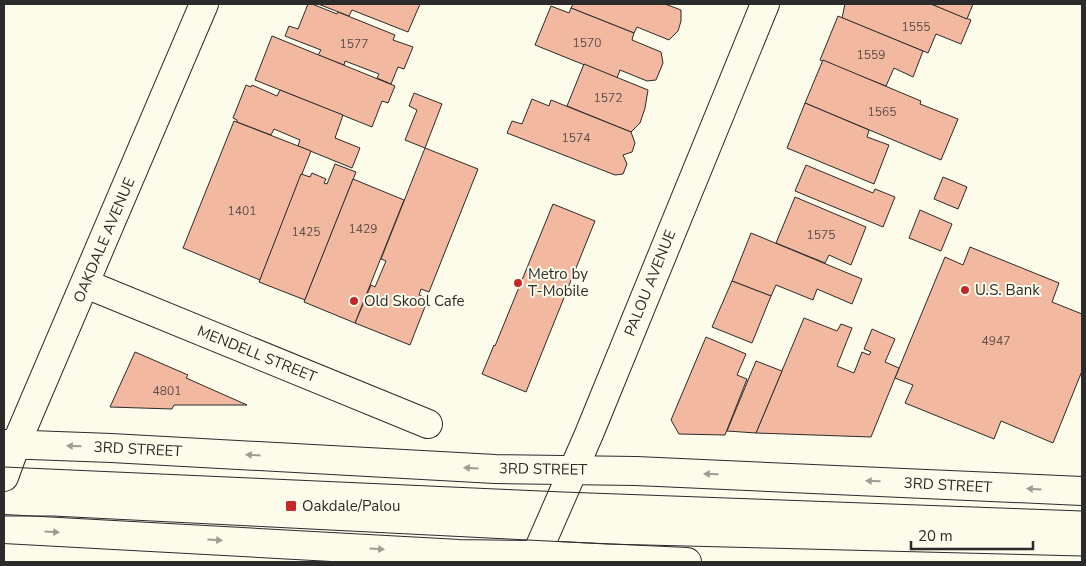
<svg xmlns="http://www.w3.org/2000/svg" width="1086" height="566" viewBox="0 0 1086 566" font-family="'Nunito Sans',sans-serif">
<style>
.building{fill:#f2b8a0;stroke:#2b2b2b}
.lines{fill:none;stroke-linecap:round;stroke-linejoin:round}
.minor-casing{stroke:#2b2b2b;stroke-width:30}
.major-casing{stroke:#2b2b2b;stroke-width:30}
.minor{stroke:#fdfbea;stroke-width:28}
.major{stroke:#fdfbea;stroke-width:28}
.tram{stroke:#2b2b2b;stroke-width:1}
.oneway{fill:#9e9d94}
.poi-dot{fill:#c62828;stroke:#fdfbea;stroke-width:2}
.labels{text-anchor:middle;dominant-baseline:central;stroke-width:4;stroke-linejoin:round;paint-order:stroke}
.number-label{font-size:12px;fill:#5d4e48}
.street-label{font-size:15px;fill:#2b2b2b;stroke:#fdfbea}
.poi-label{font-size:15px;fill:#2b2b2b;stroke:#fdfbea;text-anchor:start}
</style>
<rect width="100%" height="100%" fill="#fdfbea"/>
<g class="building">
<polygon points="308,4 312,4 337,14 338,12 395,35 393,40 413,47 404,69 398,67 391,84 377,78 379,74 345,61 344,65 318,55 321,50 285,36 289,26 298,29"/>
<polygon points="318,4 420,4 408,32 352,10 349,16"/>
<polygon points="573,4 665,4 681,10 681,21 678,31 669,40 637,27 634,33 571,8"/>
<polygon points="845,4 931,4 971,20 961,44 936,34 928,53 842,18"/>
<polygon points="931,4 973,4 967,19"/>
<polygon points="551,6 569,13 571,8 634,33 632,40 661,52 663,63 656,80 647,81 620,70 617,78 535,45"/>
<polygon points="838,16 923,51 913,77 894,68 886,86 820,60"/>
<polygon points="272,36 395,86 388,103 382,101 372,127 255,80"/>
<polygon points="823,60 921,101 920,104 958,119 941,160 805,103"/>
<polygon points="584,64 648,90 645,108 640,123 631,132 567,106"/>
<polygon points="246,85 251,87 252,85 277,96 280,90 343,115 335,138 360,148 352,168 298,146 300,140 274,129 271,135 237,122 237,120 233,118"/>
<polygon points="414,93 442,104 425,148 405,140 417,110 409,106"/>
<polygon points="532,99 549,106 551,100 631,132 635,143 632,152 623,155 627,164 623,174 615,175 507,133 512,121 522,124"/>
<polygon points="805,103 869,130 867,137 889,145 874,184 787,148"/>
<polygon points="234,121 311,151 260,280 183,248"/>
<polygon points="425,148 478,169 429,292 421,289 419,295 428,299 410,345 355,323 371,285 375,287 386,261 381,259"/>
<polygon points="335,164 356,172 305,300 259,282 301,174 310,177 312,173 326,179 324,183 327,184"/>
<polygon points="806,165 873,193 875,189 895,197 883,227 795,191"/>
<polygon points="943,177 967,187 958,209 934,199"/>
<polygon points="353,179 404,200 355,323 304,302"/>
<polygon points="795,197 866,227 851,265 829,255 825,263 776,243"/>
<polygon points="553,204 595,221 526,392 482,374 494,345 495,346"/>
<polygon points="920,210 952,224 941,251 909,238"/>
<polygon points="751,233 862,279 852,304 817,289 813,300 776,285 771,296 732,281"/>
<polygon points="970,247 1059,283 1052,302 1082,314 1082,371 1053,443 1001,421 994,439 905,403 913,385 895,378 945,257 963,265"/>
<polygon points="732,281 771,296 752,343 712,327"/>
<polygon points="804,318 837,331 841,324 852,328 837,366 854,373 862,352 869,355 871,352 864,349 872,329 895,339 885,362 899,368 871,437 756,433"/>
<polygon points="706,337 746,354 737,375 747,379 725,435 679,434 671,420"/>
<polygon points="135,352 188,375 186,378 247,405 174,405 172,409 110,407"/>
<polygon points="756,361 782,371 756,433 727,431"/>
</g>
<g class="lines">
<defs>
<g id="minor">
<polyline points="86,284 428,424"/>
<polyline points="16,444 204,4"/>
<polyline points="533,562 589,434 765,4"/>
</g>
<g id="major">
<polyline points="4,444 111,448 495,469 636,471 1082,491"/>
<polyline points="4,477 16,444"/>
<polyline points="4,529 459,554 536,555 687,562"/>
</g>
</defs>
<use href="#minor" class="minor-casing"/>
<use href="#major" class="major-casing"/>
<use href="#minor" class="minor"/>
<use href="#major" class="major"/>
<g class="tram">
<polyline points="4,467 563,492 1082,511"/>
<polyline points="4,516 53,516 607,544 1082,556"/>
</g>
</g>
<defs><path id="oneway-solid" d="M-6-.8H1V-3.2L6.5 0L1 3.2V.8H-6Z" transform="scale(1.25)"/></defs>
<g class="oneway">
<use href="#oneway-solid" transform="translate(74 446) rotate(-178)"/>
<use href="#oneway-solid" transform="translate(253 455) rotate(-177)"/>
<use href="#oneway-solid" transform="translate(471 468) rotate(-177)"/>
<use href="#oneway-solid" transform="translate(711 474) rotate(-178)"/>
<use href="#oneway-solid" transform="translate(873 481) rotate(-178)"/>
<use href="#oneway-solid" transform="translate(1034 489) rotate(-177)"/>
<use href="#oneway-solid" transform="translate(52 532) rotate(3)"/>
<use href="#oneway-solid" transform="translate(215 540) rotate(3)"/>
<use href="#oneway-solid" transform="translate(377 549) rotate(3)"/>
</g>
<g class="poi-dot">
<circle cx="518" cy="283" r="5"/>
<circle cx="965" cy="290" r="5"/>
<circle cx="354" cy="301" r="5"/>
<rect x="285" y="500" width="12" height="12" rx="2.5"/>
</g>
<g class="labels">
<g class="number-label">
<text x="916" y="27">1555</text>
<text x="587" y="43">1570</text>
<text x="354" y="44">1577</text>
<text x="871" y="55">1559</text>
<text x="608" y="98">1572</text>
<text x="882" y="112">1565</text>
<text x="576" y="138">1574</text>
<text x="242" y="211">1401</text>
<text x="363" y="229">1429</text>
<text x="306" y="232">1425</text>
<text x="821" y="235">1575</text>
<text x="996" y="341">4947</text>
<text x="167" y="391">4801</text>
</g>
<g class="street-label">
<text transform="translate(104 240) rotate(-67)">OAKDALE AVENUE</text>
<text transform="translate(650 283) rotate(-68)">PALOU AVENUE</text>
<text transform="translate(257 354) rotate(22)">MENDELL STREET</text>
<text transform="translate(138 449) rotate(3)">3RD STREET</text>
<text transform="translate(543 469) rotate(1)">3RD STREET</text>
<text transform="translate(948 485) rotate(3)">3RD STREET</text>
</g>
<g class="poi-label">
<text x="528" y="274">Metro by<tspan x="528" dy="17">T-Mobile</tspan></text>
<text x="975" y="290">U.S. Bank</text>
<text x="364" y="301">Old Skool Cafe</text>
<text x="302" y="506">Oakdale/Palou</text>
</g>
</g>
<rect width="1086" height="566" fill="none" stroke="#2b2b2b" stroke-width="10"/>
<path d="M911 541v8h122v-8" fill="none" stroke="#2b2b2b" stroke-width="2.5"/>
<text x="918" y="541" font-size="15" fill="#2b2b2b" stroke="#fdfbea" stroke-width="4" paint-order="stroke">20 m</text>
</svg>
